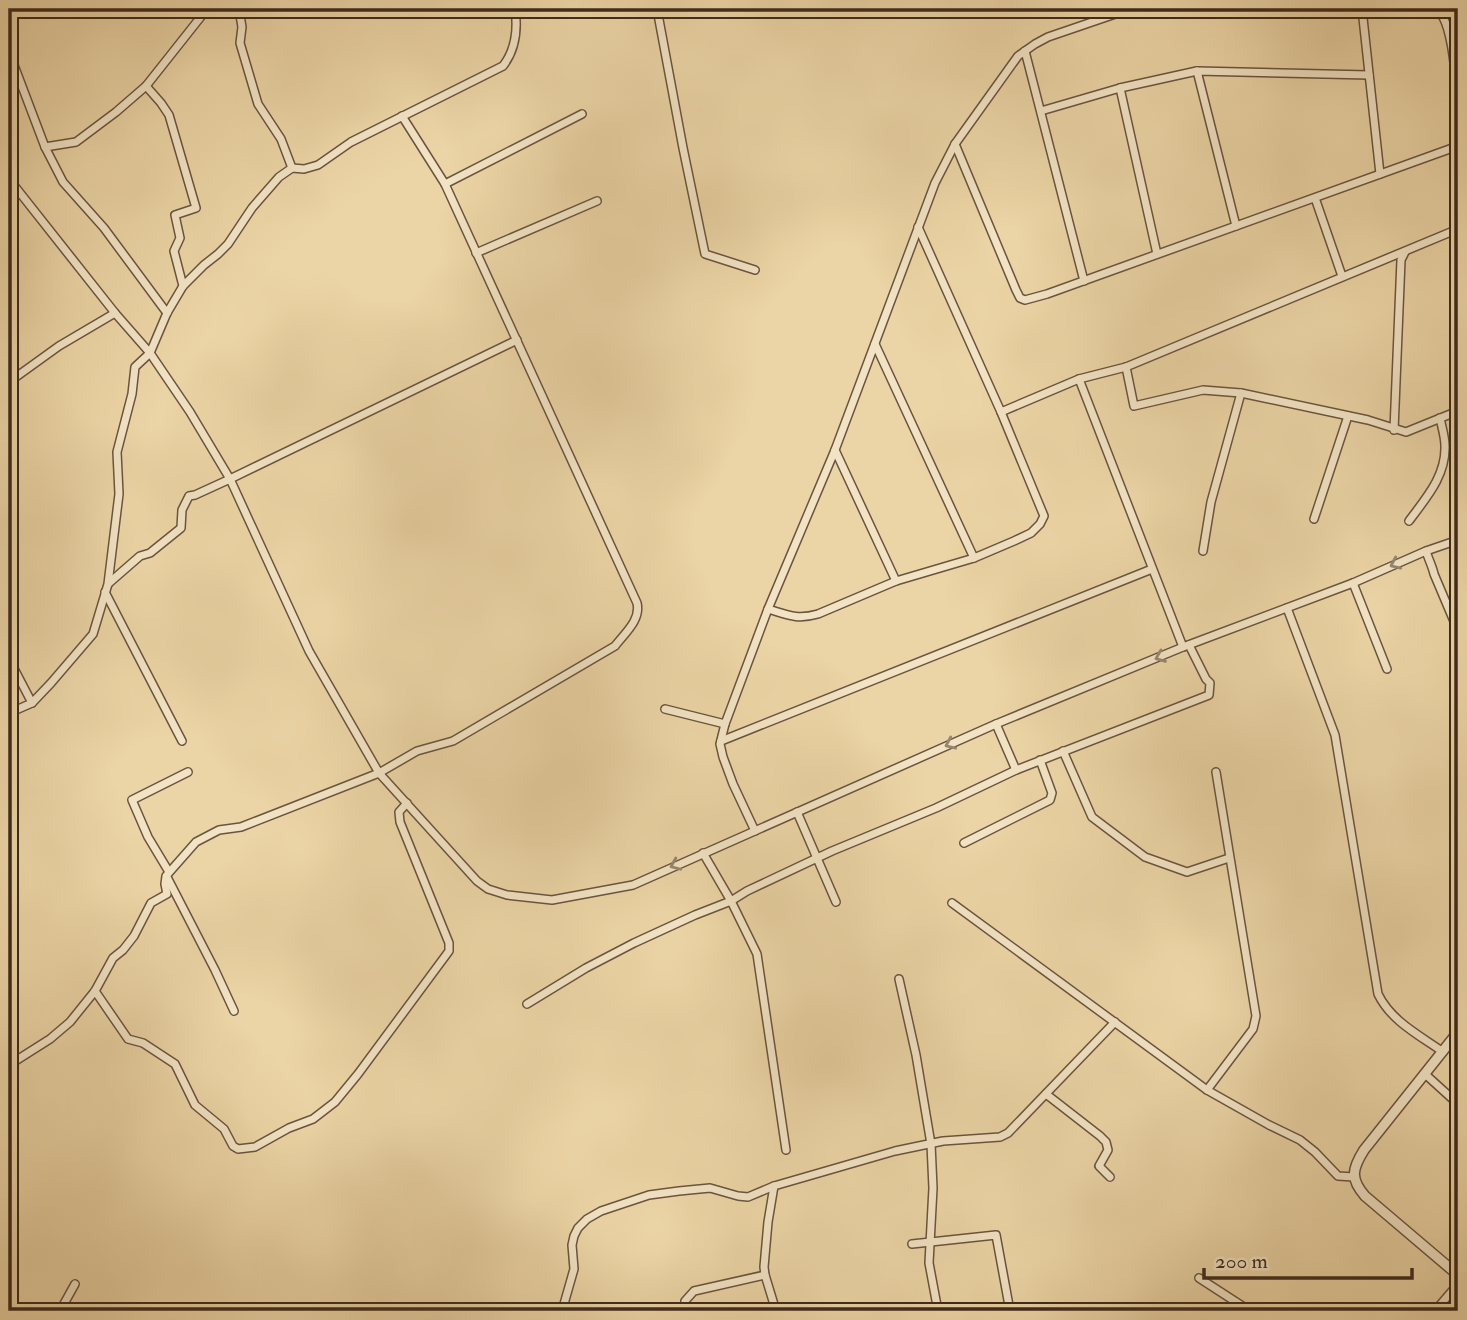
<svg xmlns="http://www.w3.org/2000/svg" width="1467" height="1320" viewBox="0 0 1467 1320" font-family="'IM FELL Double Pica',serif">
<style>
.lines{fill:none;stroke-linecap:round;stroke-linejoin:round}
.minor-casing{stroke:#6a543f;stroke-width:10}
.tertiary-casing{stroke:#6a543f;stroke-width:12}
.minor{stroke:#f2e3c4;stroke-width:7}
.tertiary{stroke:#f2e3c4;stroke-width:9}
.oneway{stroke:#988670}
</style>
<rect width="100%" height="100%" fill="#ebd4a5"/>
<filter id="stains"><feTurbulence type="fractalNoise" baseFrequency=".00286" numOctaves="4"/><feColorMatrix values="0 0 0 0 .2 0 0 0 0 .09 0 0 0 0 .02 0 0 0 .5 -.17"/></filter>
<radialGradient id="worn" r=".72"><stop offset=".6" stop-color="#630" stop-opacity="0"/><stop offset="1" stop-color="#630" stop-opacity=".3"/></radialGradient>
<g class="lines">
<defs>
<g id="minor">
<polyline points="239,9 242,27 240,43 258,104 281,139 292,168"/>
<polyline points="657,9 683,148 705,254 755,270"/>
<polyline points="1362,9 1380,174"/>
<path d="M 1435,9 C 1436,10 1442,16 1443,17 C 1453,36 1455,75 1458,97"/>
<polyline points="1025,51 1084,281"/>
<polyline points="9,52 45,147 63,182 104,228 167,313"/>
<polyline points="1197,71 1236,226"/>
<polyline points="146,86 161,103 169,115 196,208 175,215 180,238 174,251 183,286"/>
<polyline points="1120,88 1157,254"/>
<polyline points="1041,111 1120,88 1197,71 1369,75"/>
<polyline points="955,144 1016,290 1020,298 1025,300 1047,294 1458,146"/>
<polyline points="45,147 76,142 116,112 146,86 207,9"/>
<polyline points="9,179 115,313 150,353 190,412 230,479 309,651 379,773 477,881 488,889 507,895 552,900 633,885 996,724 1183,647 1353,583 1426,551 1458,540"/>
<polyline points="445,184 582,114"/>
<polyline points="1315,198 1342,276"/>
<polyline points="476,253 597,201"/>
<polyline points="875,344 974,558"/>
<polyline points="1126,367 1134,406 1203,390 1241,393 1368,420 1406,432 1458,411"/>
<polyline points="1079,379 1183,647"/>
<polyline points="9,382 59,346 115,313"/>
<polyline points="1001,412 1079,379 1126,367 1458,229"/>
<polyline points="1394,430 1401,260 1405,252"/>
<polyline points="835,450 896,581"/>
<polyline points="1314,519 1348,416"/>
<path d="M 1409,521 C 1426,498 1446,476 1445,446 C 1445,437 1442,428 1440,418"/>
<polyline points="1203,551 1211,502 1241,393"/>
<path d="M 1426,551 C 1428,558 1433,568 1434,574 L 1456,626"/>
<polyline points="109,583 140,556 150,553 181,528 182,510 189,496 195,495 230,479 517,340"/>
<polyline points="1353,583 1387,669"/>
<polyline points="105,592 182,741"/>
<path d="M 1287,608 L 1335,735 L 1378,994 C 1391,1021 1419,1035 1443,1052"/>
<path d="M 768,609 C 788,615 797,620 818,614 L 896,581 L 974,558 L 1014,541 L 1031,533 L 1040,524 L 1044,516 L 1001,412 L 918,227"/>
<polyline points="9,659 32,703"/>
<polyline points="665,709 725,724"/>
<path d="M 9,713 L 32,703 L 51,683 L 93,634 L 108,584 L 119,494 L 117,452 L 132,394 L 135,367 L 150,353 L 167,313 L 183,286 L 204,265 L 218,254 L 228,244 L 252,208 L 279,177 L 292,168 L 304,169 L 318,165 L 351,142 L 503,66 C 516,49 518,30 515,9"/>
<polyline points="996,724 1016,770"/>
<polyline points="721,741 1152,569"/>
<polyline points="1063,751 1092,817 1145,857 1187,872 1229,858"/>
<polyline points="797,812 836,902"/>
<polyline points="755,831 733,784 723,757 720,744 725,724 768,609 835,450 935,183 955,144 1018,56 1035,44 1048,37 1130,9"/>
<polyline points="964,843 1050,800 1052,793 1040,760"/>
<polyline points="703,853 731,901 757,954 786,1150"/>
<polyline points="169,872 148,837 132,800 188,772"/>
<polyline points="167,877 215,970 234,1011"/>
<polyline points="952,903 1207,1090 1269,1125 1300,1140 1315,1152 1338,1176 1354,1177"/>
<polyline points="899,979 916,1055 931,1144 933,1188 929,1263 938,1311"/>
<polyline points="95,991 128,1039 143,1043 175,1064 195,1105 224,1129 233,1146 238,1149 255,1147 289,1128 313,1119 335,1102 358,1074 449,951 449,943 400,822 399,812 407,803"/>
<polyline points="527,1004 586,968 634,943 695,915 731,901 747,891 832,851 936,808 1016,770 1209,695 1210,683 1206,679 1189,645"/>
<path d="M 9,1065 L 50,1039 L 70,1022 L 95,991 L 113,958 L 123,950 L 134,936 L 151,903 L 167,894 L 165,884 L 166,876 L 196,842 L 219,830 L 241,827 L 379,773 L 417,751 L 453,741 L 615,646 C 625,633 641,620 637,603 L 445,184 L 402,116"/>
<polyline points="1425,1074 1458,1104"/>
<polyline points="1207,1090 1253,1029 1256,1016 1216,772"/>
<polyline points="1046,1094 1100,1136 1106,1142 1108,1150 1099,1166 1110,1177"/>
<polyline points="774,1186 768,1222 764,1267 765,1275 776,1311"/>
<polyline points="912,1244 996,1235 1010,1311"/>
<polyline points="1199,1278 1250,1311"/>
<polyline points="60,1311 75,1284"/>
<polyline points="562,1311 574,1269 572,1245 574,1236 578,1228 587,1219 601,1211 649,1195 679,1191 710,1188 738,1196 748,1197 774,1186 895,1151 943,1141 1000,1137 1008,1133 1115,1022"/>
<polyline points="684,1311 685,1301 694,1291 765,1275"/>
<polyline points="1435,1311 1458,1284"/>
</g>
<path id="tertiary" d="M 1458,1032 L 1364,1150 C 1352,1169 1350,1179 1365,1196 L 1458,1275"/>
</defs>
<use href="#minor" class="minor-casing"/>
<use href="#tertiary" class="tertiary-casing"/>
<use href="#minor" class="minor"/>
<use href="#tertiary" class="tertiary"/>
</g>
<defs><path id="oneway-chevron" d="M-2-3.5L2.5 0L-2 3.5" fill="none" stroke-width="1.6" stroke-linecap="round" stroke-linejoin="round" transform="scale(1.75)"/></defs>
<g class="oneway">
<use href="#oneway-chevron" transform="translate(1395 564) rotate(156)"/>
<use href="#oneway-chevron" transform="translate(1160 657) rotate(158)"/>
<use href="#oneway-chevron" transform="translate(950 744) rotate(156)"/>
<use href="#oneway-chevron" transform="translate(675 865) rotate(157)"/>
</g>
<rect width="1467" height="1320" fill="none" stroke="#ebd4a5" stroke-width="35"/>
<rect x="10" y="10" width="1446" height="1299" fill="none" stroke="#3f2a1d" stroke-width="3.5"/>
<rect x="18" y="18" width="1432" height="1285" fill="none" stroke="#3f2a1d" stroke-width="2"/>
<path d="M1204 1268v10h208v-10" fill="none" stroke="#3f2a1d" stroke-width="3.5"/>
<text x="1215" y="1268" font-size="21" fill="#3f2a1d" stroke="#f2e3c4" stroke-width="5" paint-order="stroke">200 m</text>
<rect width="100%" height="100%" filter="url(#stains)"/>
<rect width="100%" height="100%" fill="url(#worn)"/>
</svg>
